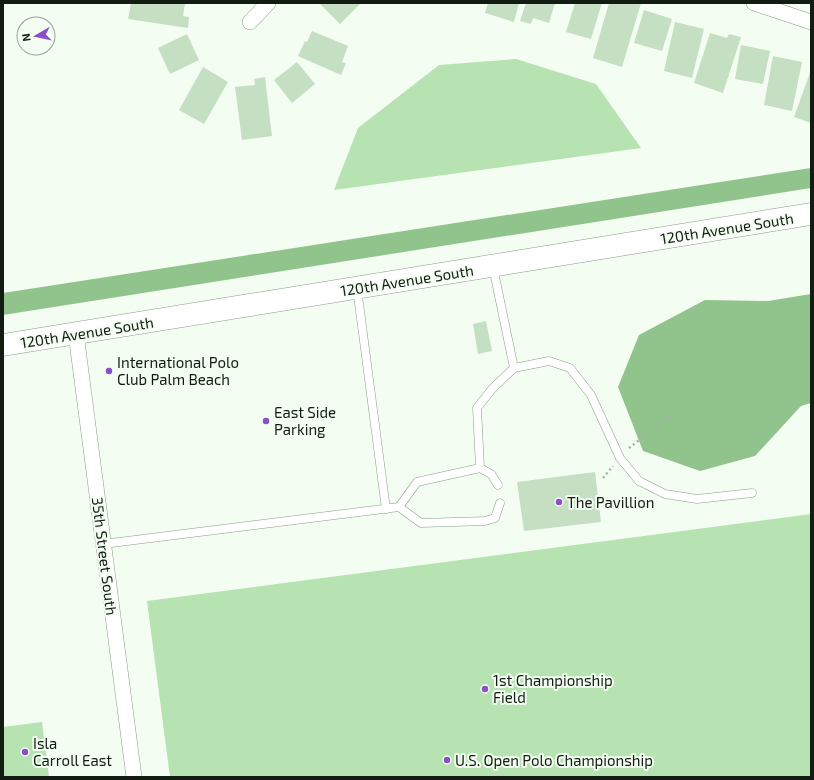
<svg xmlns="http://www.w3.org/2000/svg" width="814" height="780" viewBox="0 0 814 780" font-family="'Exo 2',sans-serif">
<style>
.green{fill:#b6e3b1}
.water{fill:#91c48c}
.building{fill:#c5dfc2}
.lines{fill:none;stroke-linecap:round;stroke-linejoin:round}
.lane-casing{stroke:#869e83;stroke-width:9}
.street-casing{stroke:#869e83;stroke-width:16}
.secondary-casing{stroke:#869e83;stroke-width:23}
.path{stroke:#a7b1a6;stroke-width:2.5;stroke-dasharray:2 3;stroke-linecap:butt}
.lane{stroke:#fff;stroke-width:8}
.street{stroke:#fff;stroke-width:15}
.secondary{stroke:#fff;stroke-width:22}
.poi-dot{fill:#8c4fc5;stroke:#f3fdf2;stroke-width:1.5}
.labels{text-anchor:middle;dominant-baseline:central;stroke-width:4;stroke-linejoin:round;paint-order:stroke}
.street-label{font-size:15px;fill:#131c12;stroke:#f3fdf2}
.poi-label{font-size:15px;fill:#131c12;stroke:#f3fdf2;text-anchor:start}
</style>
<rect width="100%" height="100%" fill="#f3fdf2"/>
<g class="green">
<polygon points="516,59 596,84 641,148 334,190 358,128 439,65"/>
<polygon points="811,514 811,777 170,777 147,601"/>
<polygon points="42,722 49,777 3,777 3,727"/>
</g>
<g class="water">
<polygon points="811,168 811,188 3,315 3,293"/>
<polygon points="811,294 811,403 801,406 755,456 700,471 643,451 618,387 639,335 705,300 768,301"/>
</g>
<g class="building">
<polygon points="131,3 185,3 183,16 189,17 188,28 128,19"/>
<polygon points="319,3 359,3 360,4 340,24"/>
<polygon points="488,3 519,3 514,22 485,13"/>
<polygon points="526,3 555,3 549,23 533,18 531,24 520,21"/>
<polygon points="575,3 602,3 591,39 566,32"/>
<polygon points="609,3 624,3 628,4 629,3 641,3 622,67 593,58"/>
<polygon points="644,10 672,19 662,51 634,43"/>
<polygon points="675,22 704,29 692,78 664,71"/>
<polygon points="312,31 348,46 342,62 346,63 341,75 298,56 305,41 307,42"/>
<polygon points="710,33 727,38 729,34 741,37 723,93 694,83"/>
<polygon points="187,34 199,60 170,74 158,48"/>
<polygon points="741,45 770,51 763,84 735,79"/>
<polygon points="773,56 802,62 792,111 764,105"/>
<polygon points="297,62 315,84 292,103 274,80"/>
<polygon points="203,67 228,82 204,124 179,110"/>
<polygon points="811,70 811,123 794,117"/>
<polygon points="265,77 272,136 242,140 235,87 255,85 254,79"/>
<polygon points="486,321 492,351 478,354 473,324"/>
<polygon points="595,472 601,522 524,531 517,482"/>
</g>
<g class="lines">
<defs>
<g id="lane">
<polyline points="493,267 514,368 549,361 570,368 591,395 620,458 639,481 665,494 697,499 752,493"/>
<polyline points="357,288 386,509"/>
<polyline points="480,468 477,408 492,389 514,368"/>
<polyline points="399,507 417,482 480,468 491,474 498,485"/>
<polyline points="103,544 399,507 421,523 485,521 495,518 500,503"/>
</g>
<g id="street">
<polyline points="754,3 811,22"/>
<polyline points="250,22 268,3"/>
<polyline points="76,334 134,777"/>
</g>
<polyline id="secondary" points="3,345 811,214"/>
</defs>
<use href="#lane" class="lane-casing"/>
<use href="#street" class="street-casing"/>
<use href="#secondary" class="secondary-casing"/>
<g class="path">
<polyline points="629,448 676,411"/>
<polyline points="603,478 613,466"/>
</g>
<use href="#lane" class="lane"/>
<use href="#street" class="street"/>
<use href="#secondary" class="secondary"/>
</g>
<g class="poi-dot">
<circle cx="109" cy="371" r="4"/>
<circle cx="266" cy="421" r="4"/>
<circle cx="559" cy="502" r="4"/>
<circle cx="485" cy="689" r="4"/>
<circle cx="25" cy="752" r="4"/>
<circle cx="447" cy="760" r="4"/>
</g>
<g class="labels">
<g class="street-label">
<text transform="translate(727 228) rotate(-9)">120th Avenue South</text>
<text transform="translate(407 280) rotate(-9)">120th Avenue South</text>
<text transform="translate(87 332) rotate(-9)">120th Avenue South</text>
<text transform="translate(105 556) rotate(83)">35th Street South</text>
</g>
<g class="poi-label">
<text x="117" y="362">International Polo<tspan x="117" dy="17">Club Palm Beach</tspan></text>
<text x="274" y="412">East Side<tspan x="274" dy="17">Parking</tspan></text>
<text x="567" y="502">The Pavillion</text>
<text x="493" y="680">1st Championship<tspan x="493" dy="17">Field</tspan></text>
<text x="33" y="743">Isla<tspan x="33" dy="17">Carroll East</tspan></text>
<text x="455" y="760">U.S. Open Polo Championship</text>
</g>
</g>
<rect width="814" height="780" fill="none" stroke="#131c12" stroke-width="8"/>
<g transform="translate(36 36) rotate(261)"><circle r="19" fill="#f3fdf2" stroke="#99a398"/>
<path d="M0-3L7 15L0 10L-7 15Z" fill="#8c4fc5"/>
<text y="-6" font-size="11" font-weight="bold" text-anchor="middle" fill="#131c12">N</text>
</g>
</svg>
